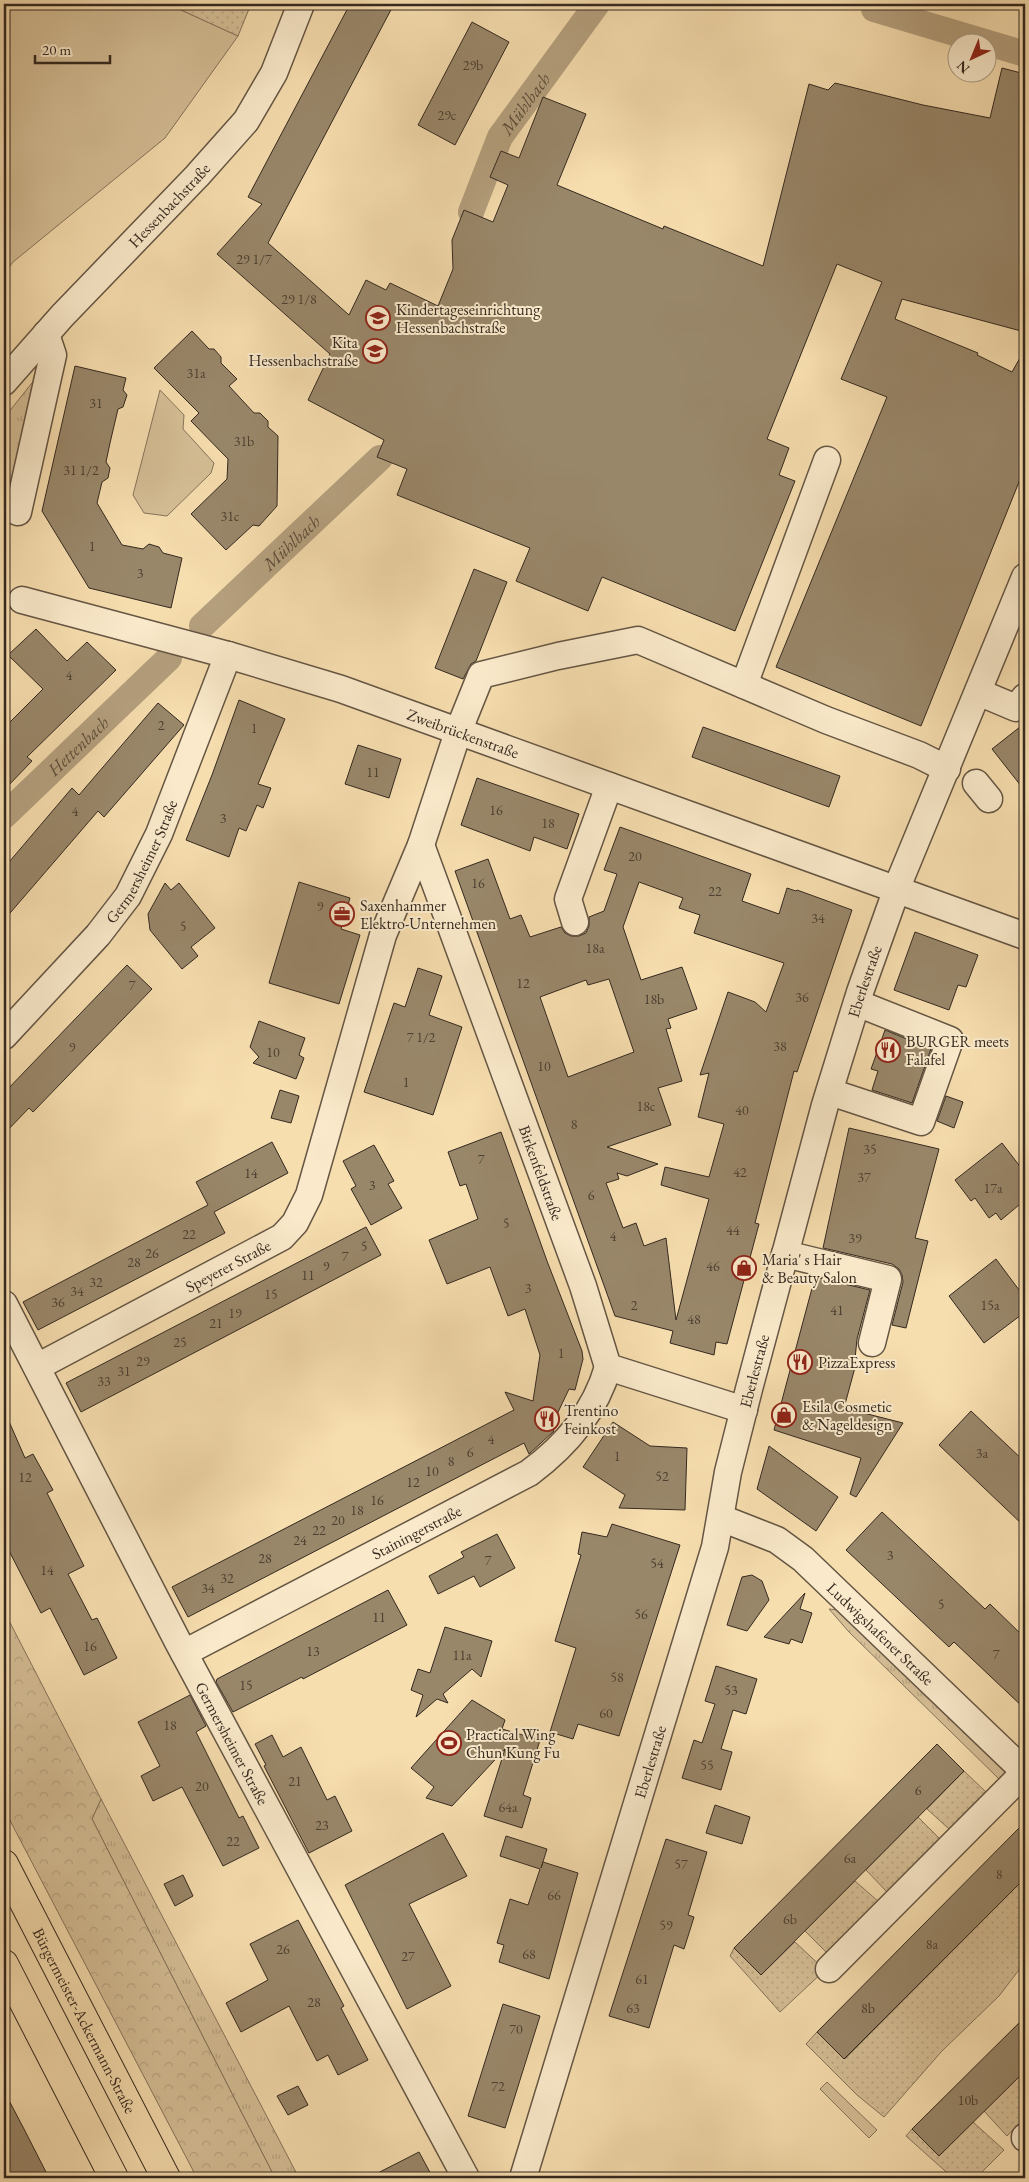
<svg xmlns="http://www.w3.org/2000/svg" width="1029" height="2182" viewBox="0 0 1029 2182" font-family="'EB Garamond',serif">
<style>
.grass{fill:url(#grass-tufts);stroke:#85745c}
.forest{fill:url(#forest-crowns);stroke:#85745c}
.park{fill:#d6bf97;stroke:#85745c}
.garden{fill:url(#garden-dots);stroke:#85745c}
.lines{fill:none;stroke-linecap:round;stroke-linejoin:round}
.canal{stroke:#b5a07e;stroke-width:26}
.building{fill:#99876a;stroke:#342920;fill-rule:evenodd}
.minor-casing{stroke:#655644;stroke-width:29}
.major-casing{stroke:#342920;stroke-width:30}
.minor{stroke:#faeacb;stroke-width:26}
.major{stroke:#f7deaf;stroke-width:28}
.labels{text-anchor:middle;dominant-baseline:central;stroke-width:4;stroke-linejoin:round;paint-order:stroke}
.number-label{font-size:14px;fill:#4d4032}
.street-label{font-size:16px;fill:#342920;stroke:#faeacb}
.poi-label{font-size:16px;fill:#342920;stroke:#faeacb;text-anchor:start}
.water-label{font-size:18px;font-style:italic;fill:#5b4d3c;stroke:#faeacb}
</style>
<defs>
<pattern id="grass-tufts" width="24" height="20" patternUnits="userSpaceOnUse" patternTransform="scale(1.25)"><rect width="24" height="20" fill="#d6bf97"/><path d="M3 7l-1-3M5 7V3M7 7l1-3M15 17l-1-3M17 17v-4M19 17l1-3" fill="none" stroke="#b8a482"/></pattern>
<pattern id="forest-crowns" width="20" height="18" patternUnits="userSpaceOnUse" patternTransform="scale(1.25)"><rect width="20" height="18" fill="#d6bf97"/><path d="M2 6a3 3 0 1 1 6 0M12 15a3 3 0 1 1 6 0" fill="none" stroke="#b8a482"/></pattern>
<pattern id="garden-dots" width="8" height="8" patternUnits="userSpaceOnUse" patternTransform="scale(1.25)"><rect width="8" height="8" fill="#d6bf97"/><path d="M2 2h.1M6 6h.1" fill="none" stroke="#b8a482" stroke-width="1.8" stroke-linecap="round"/></pattern>
</defs>
<rect width="100%" height="100%" fill="#f7deaf"/>
<filter id="stains"><feTurbulence type="fractalNoise" baseFrequency=".004" numOctaves="4"/><feColorMatrix values="0 0 0 0 .2 0 0 0 0 .09 0 0 0 0 .02 0 0 0 .5 -.17"/></filter>
<radialGradient id="worn" r=".72"><stop offset=".6" stop-color="#630" stop-opacity="0"/><stop offset="1" stop-color="#630" stop-opacity=".3"/></radialGradient>
<g class="grass">
<polygon points="43,369 4,528 4,418"/>
<polygon points="829,1609 838,1610 1008,1771 999,1779 849,1632"/>
<polygon points="101,1799 299,2178 275,2178 92,1819"/>
</g>
<polygon class="forest" points="4,1611 101,1799 92,1819 275,2178 197,2178 4,1809"/>
<g class="park">
<polygon points="4,4 168,4 238,36 165,138 13,262 4,274"/>
<polygon points="160,390 184,415 183,429 214,463 211,473 167,516 144,513 133,495"/>
<polygon points="827,2082 877,2130 869,2138 820,2089"/>
</g>
<g class="garden">
<polygon points="168,4 251,4 238,36"/>
<polygon points="964,1771 986,1792 949,1829 927,1809"/>
<polygon points="918,1817 940,1839 887,1892 866,1870"/>
<polygon points="1025,1878 1025,1962 999,1996 942,2051 884,2117 857,2095 806,2044 817,2032 845,2059"/>
<polygon points="855,1881 879,1902 827,1953 805,1931"/>
<polygon points="795,1942 825,1970 780,2012 730,1956 734,1948 761,1975"/>
<polygon points="1025,2071 1025,2117 1007,2136 984,2111"/>
<polygon points="973,2122 1004,2150 976,2178 953,2178 906,2136 912,2129 939,2156"/>
</g>
<g class="lines">
<g class="canal">
<polyline points="874,9 1025,54"/>
<path id="s1" d="M 471,212 L 500,137 L 597,4"/>
<path id="s2" d="M 202,626 L 380,458"/>
<path id="s3" d="M 4,816 L 169,658"/>
</g>
</g>
<g class="building">
<polygon points="350,4 394,4 268,243 349,315 366,280 386,290 390,283 438,306 453,269 452,240 464,210 493,222 508,185 490,177 501,151 519,158 543,97 586,114 557,185 663,229 664,226 763,266 809,84 828,90 835,83 923,105 990,118 1002,68 1025,74 1025,313 1021,331 902,299 895,319 978,353 977,355 1012,372 1025,349 1025,467 921,726 776,667 887,397 841,379 882,282 837,264 767,439 789,448 779,475 795,481 735,631 602,577 588,611 516,581 530,548 397,495 407,469 377,457 384,440 308,400 330,354 217,254 262,204 248,197"/>
<polygon points="472,22 509,42 455,145 418,125"/>
<polygon points="192,331 209,349 214,349 221,357 221,363 237,379 229,386 254,413 260,413 268,421 268,427 278,436 277,506 259,526 253,525 226,550 191,514 227,479 228,459 191,421 199,413 154,368"/>
<polygon points="75,366 126,378 123,390 127,395 123,407 118,409 110,443 106,462 110,468 108,478 102,482 97,503 122,545 143,549 149,544 159,547 163,553 182,558 171,608 89,588 42,511"/>
<polygon points="474,569 507,582 476,661 471,664 463,679 435,668"/>
<polygon points="36,629 67,661 87,642 116,670 27,757 32,761 4,790 4,728 43,689 8,655"/>
<polygon points="239,700 285,719 258,784 271,788 263,808 257,805 246,831 239,828 229,857 186,840 212,775"/>
<polygon points="158,703 184,725 104,817 98,811 4,920 4,868 72,788 79,795"/>
<polygon points="1025,723 1025,791 992,749"/>
<polygon points="703,727 840,776 829,807 692,757"/>
<polygon points="358,745 401,759 389,798 345,784"/>
<polygon points="477,778 579,814 567,849 534,837 530,851 461,825"/>
<path d="M 620,827 L 751,874 L 742,901 L 779,914 L 787,888 L 796,891 L 797,890 L 852,910 L 797,1072 L 794,1071 L 755,1223 L 759,1224 L 727,1344 L 716,1342 L 714,1355 L 670,1343 L 673,1331 L 615,1316 L 455,871 L 488,859 L 510,919 L 521,915 L 530,937 L 561,927 L 565,933 L 571,936 L 579,936 L 586,933 L 589,926 L 589,917 L 604,911 L 617,874 L 604,870 ZM 639,882 L 683,898 L 679,908 L 700,915 L 694,933 L 784,963 L 766,1012 L 755,1002 L 728,992 L 700,1075 L 709,1073 L 698,1117 L 724,1124 L 709,1177 L 665,1167 L 661,1185 L 709,1199 L 676,1320 L 666,1238 L 644,1246 L 636,1223 L 623,1228 L 606,1183 L 619,1179 L 617,1173 L 627,1176 L 658,1164 L 607,1147 L 671,1125 L 658,1088 L 682,1081 L 666,1029 L 671,1028 L 668,1019 L 697,1009 L 682,967 L 641,980 L 623,927 ZM 609,979 L 634,1052 L 568,1077 L 540,997 L 586,980 L 588,985 Z"/>
<polygon points="299,882 350,898 341,929 360,935 339,1004 269,983"/>
<polygon points="165,883 171,890 179,883 215,928 191,947 198,956 182,969 150,930 148,914"/>
<polygon points="915,932 978,955 966,987 958,985 949,1010 894,990"/>
<polygon points="127,965 152,989 33,1112 29,1108 4,1134 4,1093"/>
<polygon points="418,968 442,976 429,1015 462,1027 433,1115 364,1092 394,1003 405,1007"/>
<polygon points="259,1021 305,1038 299,1055 304,1058 296,1079 253,1063 259,1057 250,1047"/>
<polygon points="885,1030 931,1049 912,1103 872,1090 878,1071 871,1069"/>
<polygon points="280,1090 299,1096 291,1123 271,1118"/>
<polygon points="946,1096 963,1102 954,1128 937,1121"/>
<polygon points="849,1128 939,1149 915,1238 928,1241 906,1328 892,1325 903,1282 902,1275 899,1269 892,1264 823,1248"/>
<polygon points="501,1132 547,1261 582,1351 583,1359 575,1390 569,1389 551,1427 554,1431 529,1454 524,1443 188,1617 172,1587 514,1410 505,1392 533,1401 540,1355 525,1309 508,1316 490,1267 447,1284 429,1240 478,1219 466,1184 460,1186 448,1152"/>
<polygon points="272,1142 288,1173 214,1212 225,1233 38,1330 23,1302 208,1205 196,1182"/>
<polygon points="1002,1143 1025,1173 1025,1200 1001,1220 996,1213 989,1218 975,1198 971,1201 955,1180"/>
<polygon points="374,1145 394,1181 388,1184 402,1208 371,1225 351,1189 356,1186 343,1161"/>
<polygon points="366,1227 381,1255 81,1412 66,1383"/>
<polygon points="996,1259 1025,1298 1025,1312 984,1343 949,1296"/>
<polygon points="815,1277 870,1290 857,1339 855,1359 857,1360 844,1408 903,1423 856,1497 850,1494 861,1458 774,1430"/>
<polygon points="4,1410 25,1458 33,1454 53,1490 47,1493 84,1566 68,1574 92,1620 97,1618 117,1658 84,1675 50,1608 41,1613 4,1541"/>
<polygon points="971,1411 1025,1462 1025,1527 939,1445"/>
<polygon points="613,1422 650,1446 687,1448 685,1510 619,1508 625,1495 583,1467"/>
<polygon points="769,1446 838,1497 816,1531 757,1489"/>
<polygon points="882,1512 985,1609 990,1604 1025,1638 1025,1709 954,1642 949,1647 846,1550"/>
<polygon points="612,1524 680,1545 619,1736 578,1724 573,1739 550,1732 576,1648 555,1641 581,1555 578,1554 582,1532 607,1537"/>
<polygon points="497,1534 515,1568 480,1587 474,1576 438,1594 429,1576 464,1557 461,1552"/>
<polygon points="752,1575 762,1581 769,1600 747,1631 727,1625 742,1577"/>
<polygon points="388,1590 407,1625 303,1679 302,1677 233,1712 216,1682 217,1679"/>
<polygon points="805,1593 800,1609 812,1613 802,1643 791,1639 789,1644 764,1637"/>
<polygon points="445,1627 492,1641 481,1677 472,1669 443,1694 448,1703 437,1699 416,1717 423,1695 411,1690 418,1669 430,1673"/>
<polygon points="716,1666 757,1679 746,1714 733,1710 721,1749 732,1752 721,1790 682,1778 694,1740 702,1743 715,1704 705,1701"/>
<polygon points="190,1695 206,1726 196,1732 239,1818 243,1816 259,1848 223,1866 182,1787 153,1801 141,1776 160,1766 138,1722"/>
<polygon points="472,1700 505,1720 502,1729 540,1740 523,1795 531,1798 522,1828 484,1816 505,1749 452,1806 426,1798 434,1787 411,1768"/>
<polygon points="272,1735 283,1757 301,1747 327,1800 335,1796 352,1831 309,1853 264,1766 266,1765 255,1744"/>
<polygon points="937,1744 964,1771 761,1975 734,1948"/>
<polygon points="715,1805 750,1817 742,1844 706,1833"/>
<polygon points="1025,1822 1025,1878 844,2059 817,2032"/>
<polygon points="443,1833 467,1876 409,1904 451,1986 407,2009 345,1885"/>
<polygon points="506,1836 547,1849 541,1868 543,1862 578,1873 549,1979 499,1962 504,1945 497,1943 510,1899 528,1905 540,1869 500,1856"/>
<polygon points="666,1839 707,1852 688,1915 694,1917 684,1949 674,1945 649,2028 609,2016"/>
<polygon points="183,1875 193,1896 175,1906 164,1884"/>
<polygon points="298,1920 344,2006 341,2008 368,2060 338,2075 328,2055 317,2061 289,2006 241,2032 226,2003 268,1980 250,1944"/>
<polygon points="503,2004 540,2016 505,2128 468,2116"/>
<polygon points="1025,2017 1025,2071 939,2156 912,2129"/>
<polygon points="298,2086 308,2105 288,2115 277,2096"/>
<polygon points="4,2091 24,2129 49,2178 4,2178"/>
<polygon points="419,2152 433,2178 368,2178"/>
</g>
<g class="lines">
<defs>
<g id="minor">
<path id="s4" d="M 4,382 L 62,316 L 197,176 L 246,121 L 274,73 L 301,4"/>
<polyline points="18,512 53,355 46,334"/>
<path id="s5" d="M 22,600 L 228,655 L 341,689 L 1025,936"/>
<polyline points="744,685 827,460"/>
<polyline points="978,692 1016,708 1025,697"/>
<polyline points="976,783 989,799"/>
<path id="s6" d="M 421,845 L 583,1286 L 608,1367 L 744,1410"/>
<polyline points="575,922 568,899 609,786"/>
<path id="s7" d="M 4,1036 L 98,935 L 128,896 L 159,834 L 228,655"/>
<polyline points="830,1092 921,1122 950,1040 857,1003"/>
<polyline points="785,1254 888,1279 872,1343"/>
<path id="s8" d="M 4,1304 L 178,1642 L 466,2178"/>
<path id="s9" d="M 37,1367 L 282,1237 L 295,1223 L 309,1195 L 383,935 L 421,845 L 458,732 L 481,675 L 558,656 L 638,640 L 826,720 L 919,755 L 947,769"/>
<path id="s10" d="M 721,1518 L 777,1540 L 803,1559 L 1025,1772"/>
<path id="s11" d="M 184,1653 L 529,1473 C 567,1445 595,1412 608,1367"/>
<polyline points="829,1969 1025,1772"/>
<polyline points="1025,2138 1025,2137"/>
<path id="s12" d="M 523,2178 L 715,1547 L 728,1472 L 749,1389 L 825,1105 L 860,992 L 900,880 L 1025,577"/>
</g>
<g id="major">
<path id="s13" d="M 4,1864 L 166,2178"/>
<polyline points="4,1964 114,2178"/>
</g>
</defs>
<use href="#minor" class="minor-casing"/>
<use href="#major" class="major-casing"/>
<use href="#minor" class="minor"/>
<use href="#major" class="major"/>
</g>
<defs>
<symbol id="school-ring" viewBox="-11 -11 22 22"><circle r="9.5" fill="#faeacb" stroke="#8f2418" stroke-width="1.5"/><path d="M0-5L7-2L0 1L-7-2ZM-4 1L0 2.5L4 1V4Q0 6-4 4Z" fill="#8f2418"/></symbol>
<symbol id="office-ring" viewBox="-11 -11 22 22"><circle r="9.5" fill="#faeacb" stroke="#8f2418" stroke-width="1.5"/><path d="M-6-3h4V-5.5h4V-3h4V5H-6ZM-1-4.5V-3h2v-1.5ZM-6 0V1H6V0Z" fill="#8f2418"/></symbol>
<symbol id="restaurant-ring" viewBox="-11 -11 22 22"><circle r="9.5" fill="#faeacb" stroke="#8f2418" stroke-width="1.5"/><path d="M-5-6h1v4h1v-4h1v4h1v-4h1v5L-1.5 .5V6h-2V.5L-5-1ZM5-6V6H3V1.5H1.5Q1.5-4 5-6Z" fill="#8f2418"/></symbol>
<symbol id="shop-ring" viewBox="-11 -11 22 22"><circle r="9.5" fill="#faeacb" stroke="#8f2418" stroke-width="1.5"/><path d="M-5-2.5h2.3a2.7 3.5 0 0 1 5.4 0H5L5.5 6h-11ZM-1.5-2.5h3a1.5 2.3 0 0 0-3 0Z" fill="#8f2418"/></symbol>
<symbol id="stadium-ring" viewBox="-11 -11 22 22"><circle r="9.5" fill="#faeacb" stroke="#8f2418" stroke-width="1.5"/><path d="M0-5a6.5 5 0 1 0 0 10a6.5 5 0 1 0 0-10ZM-3.5-1.8h7v3.6h-7Z" fill="#8f2418"/></symbol>
</defs>
<g fill-rule="evenodd">
<use href="#school-ring" x="364" y="304" width="28" height="28"/>
<use href="#school-ring" x="361" y="337" width="28" height="28"/>
<use href="#office-ring" x="328" y="900" width="28" height="28"/>
<use href="#restaurant-ring" x="874" y="1036" width="28" height="28"/>
<use href="#shop-ring" x="730" y="1254" width="28" height="28"/>
<use href="#restaurant-ring" x="786" y="1348" width="28" height="28"/>
<use href="#shop-ring" x="770" y="1401" width="28" height="28"/>
<use href="#restaurant-ring" x="533" y="1405" width="28" height="28"/>
<use href="#stadium-ring" x="435" y="1729" width="28" height="28"/>
</g>
<g class="labels">
<g class="number-label">
<text x="473" y="65">29b</text>
<text x="447" y="115">29c</text>
<text x="254" y="259">29 1/7</text>
<text x="299" y="299">29 1/8</text>
<text x="196" y="373">31a</text>
<text x="96" y="403">31</text>
<text x="244" y="441">31b</text>
<text x="81" y="470">31 1/2</text>
<text x="230" y="516">31c</text>
<text x="92" y="546">1</text>
<text x="140" y="573">3</text>
<text x="69" y="675">4</text>
<text x="161" y="725">2</text>
<text x="254" y="728">1</text>
<text x="373" y="772">11</text>
<text x="496" y="810">16</text>
<text x="75" y="811">4</text>
<text x="223" y="818">3</text>
<text x="548" y="823">18</text>
<text x="635" y="856">20</text>
<text x="478" y="883">16</text>
<text x="715" y="891">22</text>
<text x="320" y="906">9</text>
<text x="818" y="918">34</text>
<text x="183" y="926">5</text>
<text x="595" y="948">18a</text>
<text x="523" y="983">12</text>
<text x="132" y="985">7</text>
<text x="802" y="997">36</text>
<text x="654" y="999">18b</text>
<text x="421" y="1037">7 1/2</text>
<text x="780" y="1046">38</text>
<text x="72" y="1047">9</text>
<text x="273" y="1052">10</text>
<text x="544" y="1066">10</text>
<text x="406" y="1082">1</text>
<text x="646" y="1106">18c</text>
<text x="742" y="1110">40</text>
<text x="574" y="1124">8</text>
<text x="870" y="1149">35</text>
<text x="481" y="1159">7</text>
<text x="740" y="1172">42</text>
<text x="251" y="1173">14</text>
<text x="864" y="1177">37</text>
<text x="372" y="1185">3</text>
<text x="993" y="1188">17a</text>
<text x="591" y="1195">6</text>
<text x="506" y="1223">5</text>
<text x="733" y="1230">44</text>
<text x="189" y="1234">22</text>
<text x="613" y="1236">4</text>
<text x="855" y="1238">39</text>
<text x="364" y="1246">5</text>
<text x="152" y="1253">26</text>
<text x="345" y="1256">7</text>
<text x="134" y="1262">28</text>
<text x="326" y="1266">9</text>
<text x="713" y="1266">46</text>
<text x="308" y="1275">11</text>
<text x="96" y="1282">32</text>
<text x="528" y="1288">3</text>
<text x="77" y="1291">34</text>
<text x="271" y="1294">15</text>
<text x="58" y="1302">36</text>
<text x="634" y="1305">2</text>
<text x="990" y="1305">15a</text>
<text x="837" y="1310">41</text>
<text x="235" y="1313">19</text>
<text x="694" y="1319">48</text>
<text x="216" y="1323">21</text>
<text x="180" y="1342">25</text>
<text x="561" y="1353">1</text>
<text x="143" y="1361">29</text>
<text x="124" y="1371">31</text>
<text x="104" y="1381">33</text>
<text x="491" y="1439">4</text>
<text x="470" y="1452">6</text>
<text x="982" y="1453">3a</text>
<text x="617" y="1456">1</text>
<text x="451" y="1461">8</text>
<text x="432" y="1471">10</text>
<text x="662" y="1476">52</text>
<text x="25" y="1477">12</text>
<text x="413" y="1482">12</text>
<text x="377" y="1500">16</text>
<text x="357" y="1510">18</text>
<text x="338" y="1520">20</text>
<text x="319" y="1530">22</text>
<text x="300" y="1540">24</text>
<text x="890" y="1555">3</text>
<text x="265" y="1558">28</text>
<text x="488" y="1560">7</text>
<text x="657" y="1563">54</text>
<text x="47" y="1570">14</text>
<text x="227" y="1578">32</text>
<text x="208" y="1588">34</text>
<text x="941" y="1604">5</text>
<text x="641" y="1614">56</text>
<text x="379" y="1617">11</text>
<text x="90" y="1646">16</text>
<text x="313" y="1651">13</text>
<text x="996" y="1654">7</text>
<text x="462" y="1655">11a</text>
<text x="617" y="1677">58</text>
<text x="246" y="1685">15</text>
<text x="731" y="1690">53</text>
<text x="606" y="1713">60</text>
<text x="170" y="1725">18</text>
<text x="707" y="1765">55</text>
<text x="295" y="1781">21</text>
<text x="202" y="1786">20</text>
<text x="918" y="1790">6</text>
<text x="508" y="1807">64a</text>
<text x="322" y="1825">23</text>
<text x="233" y="1841">22</text>
<text x="850" y="1858">6a</text>
<text x="681" y="1864">57</text>
<text x="999" y="1874">8</text>
<text x="554" y="1895">66</text>
<text x="790" y="1919">6b</text>
<text x="666" y="1925">59</text>
<text x="932" y="1944">8a</text>
<text x="283" y="1949">26</text>
<text x="529" y="1954">68</text>
<text x="408" y="1956">27</text>
<text x="642" y="1979">61</text>
<text x="314" y="2002">28</text>
<text x="633" y="2008">63</text>
<text x="868" y="2008">8b</text>
<text x="516" y="2029">70</text>
<text x="498" y="2086">72</text>
<text x="968" y="2100">10b</text>
</g>
<g class="street-label">
<text stroke="none"><textPath href="#s4" startOffset="242">Hessenbachstraße</textPath></text>
<text stroke="none"><textPath href="#s5" startOffset="461">Zweibrückenstraße</textPath></text>
<text stroke="none"><textPath href="#s7" startOffset="224">Germersheimer Straße</textPath></text>
<text stroke="none"><textPath href="#s12" startOffset="1245">Eberlestraße</textPath></text>
<text stroke="none"><textPath href="#s6" startOffset="349">Birkenfeldstraße</textPath></text>
<text stroke="none"><textPath href="#s9" startOffset="216">Speyerer Straße</textPath></text>
<text stroke="none"><textPath href="#s12" startOffset="840">Eberlestraße</textPath></text>
<text stroke="none"><textPath href="#s11" startOffset="262">Stainingerstraße</textPath></text>
<text stroke="none"><textPath href="#s10" startOffset="200">Ludwigshafener Straße</textPath></text>
<text stroke="none"><textPath href="#s8" startOffset="495">Germersheimer Straße</textPath></text>
<text stroke="none"><textPath href="#s12" startOffset="435">Eberlestraße</textPath></text>
<text stroke="none"><textPath href="#s13" startOffset="176">Bürgermeister-Ackermann-Straße</textPath></text>
</g>
<g class="poi-label">
<text x="396" y="309">Kindertageseinrichtung<tspan x="396" dy="18">Hessenbachstraße</tspan></text>
<text x="358" y="342" text-anchor="end">Kita<tspan x="358" dy="18">Hessenbachstraße</tspan></text>
<text x="360" y="905">Saxenhammer<tspan x="360" dy="18">Elektro-Unternehmen</tspan></text>
<text x="906" y="1041">BURGER meets<tspan x="906" dy="18">Falafel</tspan></text>
<text x="762" y="1259">Maria' s Hair<tspan x="762" dy="18">&amp; Beauty Salon</tspan></text>
<text x="818" y="1362">PizzaExpress</text>
<text x="802" y="1406">Esila Cosmetic<tspan x="802" dy="18">&amp; Nageldesign</tspan></text>
<text x="564" y="1410">Trentino<tspan x="564" dy="18">Feinkost</tspan></text>
<text x="466" y="1734">Practical Wing<tspan x="466" dy="18">Chun Kung Fu</tspan></text>
</g>
<g class="water-label">
<text stroke="none"><textPath href="#s1" startOffset="122">Mühlbach</textPath></text>
<text stroke="none"><textPath href="#s2" startOffset="122">Mühlbach</textPath></text>
<text stroke="none"><textPath href="#s3" startOffset="102">Hettenbach</textPath></text>
</g>
</g>
<rect width="1029" height="2182" fill="none" stroke="#f7deaf" stroke-width="20"/>
<rect x="5" y="5" width="1019" height="2172" fill="none" stroke="#342920" stroke-width="2.5"/>
<rect x="10" y="10" width="1009" height="2162" fill="none" stroke="#342920"/>
<g transform="translate(972 58) rotate(224)"><circle r="24" fill="#faeacb" stroke="#ab9d87"/>
<path d="M0-4L9 19L0 12L-9 19Z" fill="#8f2418"/>
<text y="-8" font-size="14" font-weight="bold" text-anchor="middle" fill="#342920">N</text>
</g>
<path d="M35 55v8h75v-8" fill="none" stroke="#342920" stroke-width="2.5"/>
<text x="42" y="55" font-size="15" fill="#342920" stroke="#faeacb" stroke-width="4" paint-order="stroke">20 m</text>
<rect width="100%" height="100%" filter="url(#stains)"/>
<rect width="100%" height="100%" fill="url(#worn)"/>
</svg>
